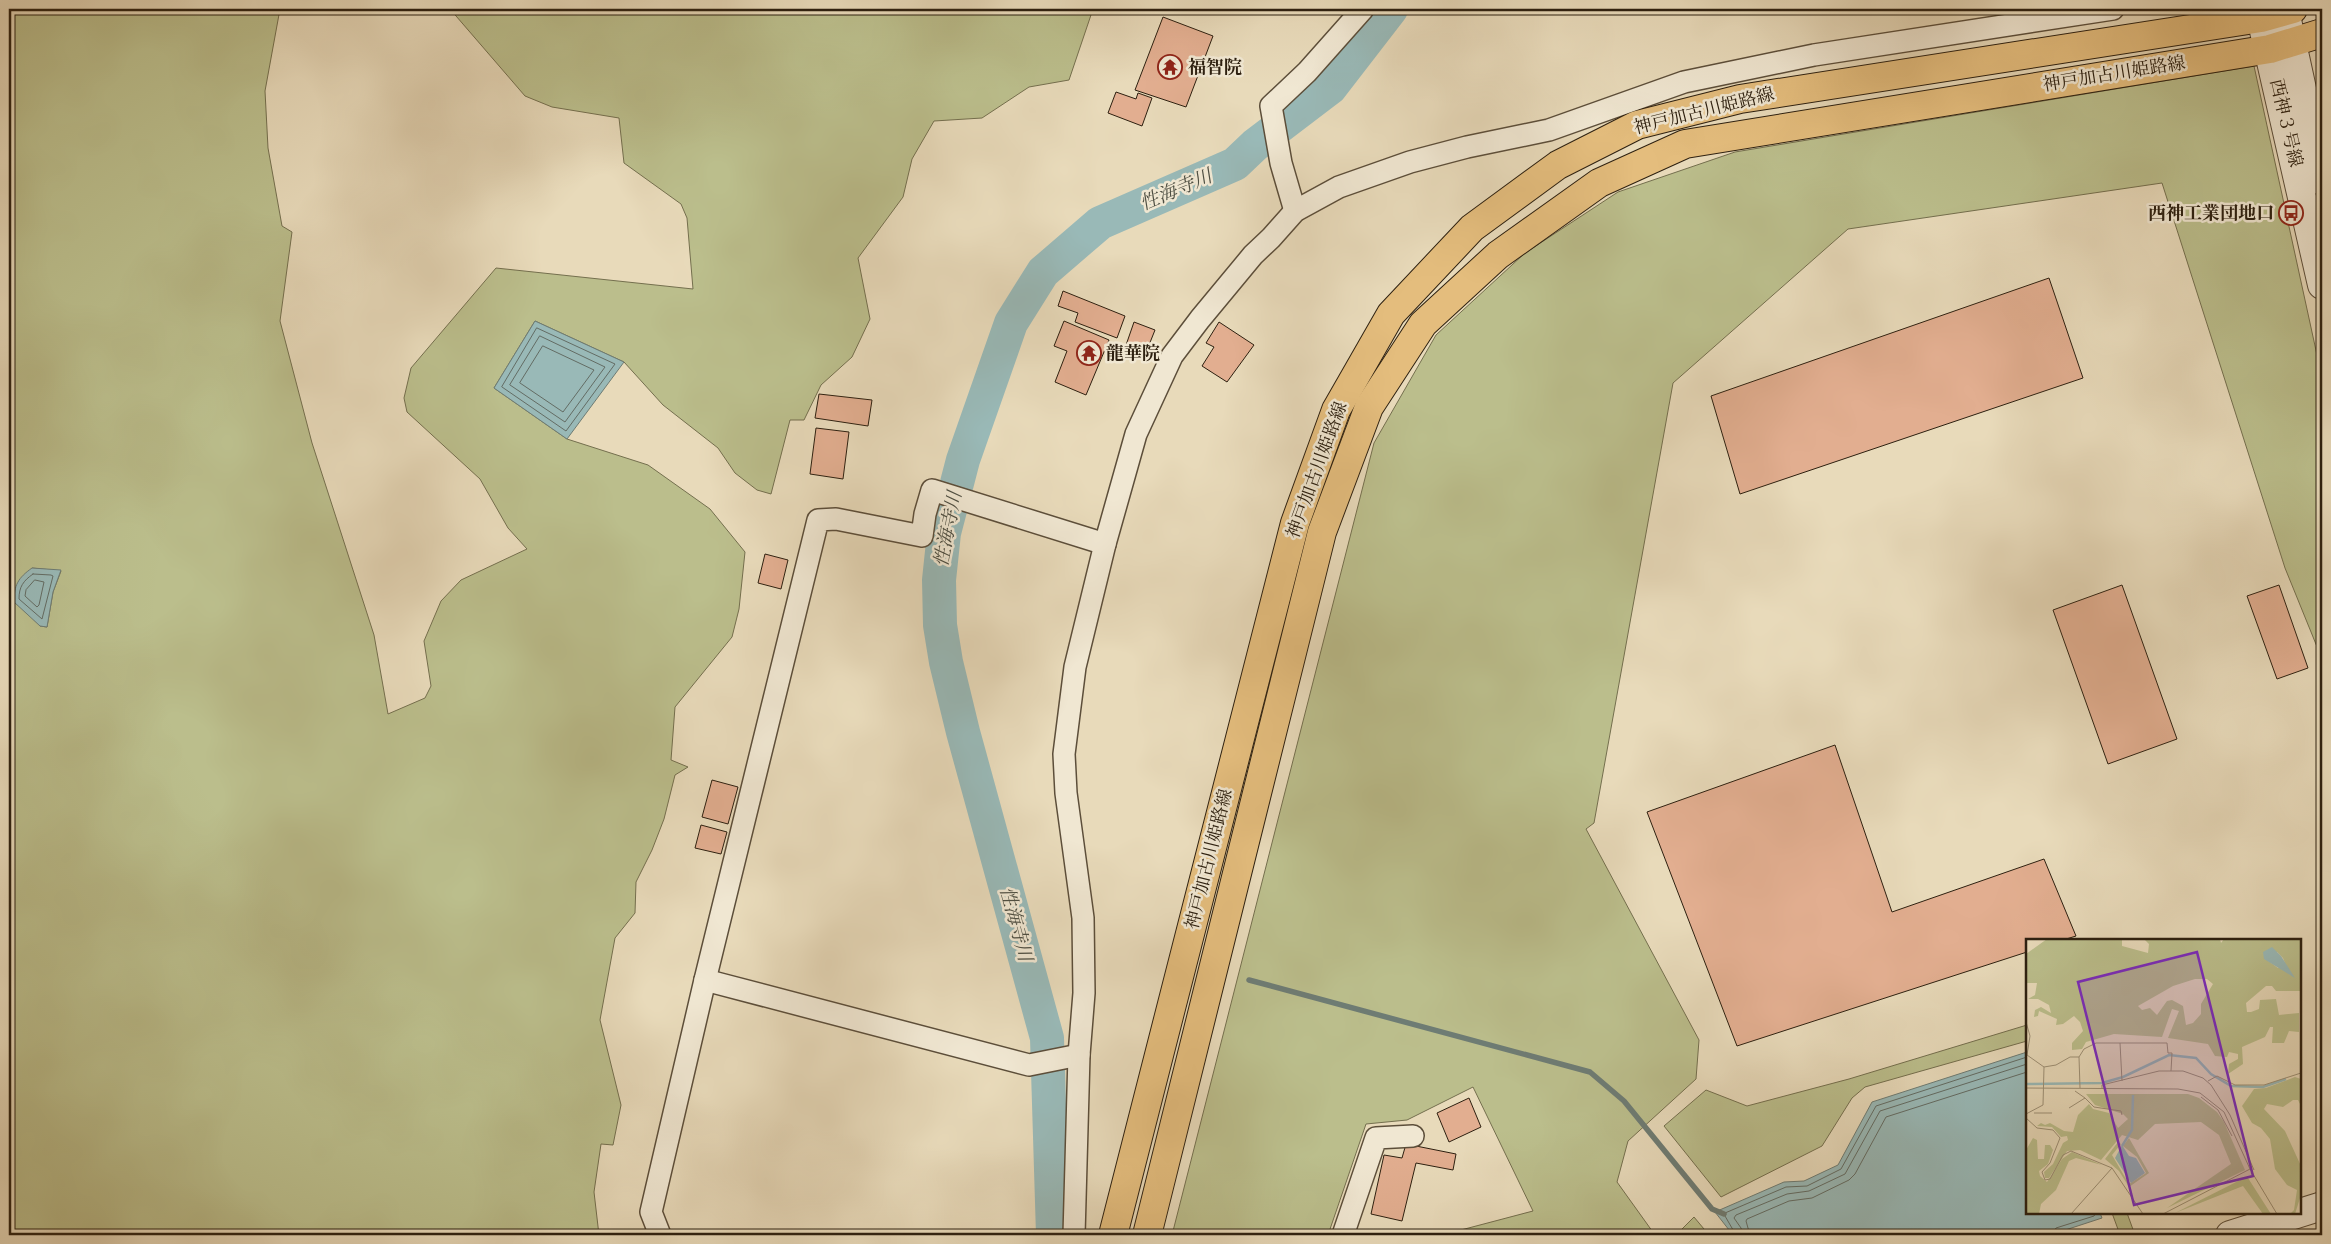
<svg xmlns="http://www.w3.org/2000/svg" width="2331" height="1244" viewBox="0 0 2331 1244" font-family="'IM FELL French Canon','Noto Serif JP',serif">
<style>
.green{fill:#bbbe8c;stroke:#746f4e;fill-rule:evenodd}
.water{fill:#99b9b7;stroke:#6e7c74}
.lines{fill:none;stroke-linecap:round;stroke-linejoin:round}
.shore{stroke:#636c64;stroke-width:1}
.stream{stroke:#6e7c74;stroke-width:5.5}
.river{stroke:#99b9b7;stroke-width:34}
.building{fill:#e2ae90;stroke:#2d2010}
.minor-casing{stroke:#5c4e3a;stroke-width:24}
.tertiary-casing{stroke:#5c4e3a;stroke-width:30}
.primary-casing{stroke:#2d2010;stroke-width:30}
.minor{stroke:#f0e7d2;stroke-width:21}
.tertiary{stroke:#f0e7d2;stroke-width:28}
.primary{stroke:#e4bd7d;stroke-width:28}
.labels{text-anchor:middle;dominant-baseline:central;stroke-width:5;stroke-linejoin:round;paint-order:stroke}
.poi-label{font-size:18px;font-weight:bold;fill:#2d2010;stroke:#f0e7d2;text-anchor:start}
.street-label{font-size:18px;fill:#2d2010;stroke:#f0e7d2}
.water-label{font-size:19px;font-style:italic;fill:#4d4e42;stroke:#f0e7d2}
.inset-river{fill:none;stroke:#99b9b7;stroke-width:2.5}
.inset-road{fill:none;stroke:#9d9076;stroke-width:1}
.view{fill:#7b2cbf;fill-opacity:0.15;stroke:#7b2cbf;stroke-width:2.5}
.inset-edge{fill:none;stroke:#2d2010;stroke-width:2.5}
</style>
<rect width="100%" height="100%" fill="#e8daba"/>
<filter id="stains"><feTurbulence type="fractalNoise" baseFrequency=".004" numOctaves="4"/><feColorMatrix values="0 0 0 0 .2 0 0 0 0 .09 0 0 0 0 .02 0 0 0 .5 -.17"/></filter>
<radialGradient id="worn" r=".72"><stop offset=".6" stop-color="#630" stop-opacity="0"/><stop offset="1" stop-color="#630" stop-opacity=".3"/></radialGradient>
<g class="green">
<path d="M 9,9 L 280,9 L 265,91 L 268,148 L 282,226 L 292,232 L 280,321 L 312,443 L 374,635 L 388,714 L 425,698 L 431,686 L 424,641 L 441,601 L 461,580 L 527,549 L 508,528 L 480,479 L 407,412 L 404,398 L 411,368 L 496,268 L 693,289 L 687,218 L 681,204 L 624,163 L 619,118 L 552,107 L 525,96 L 450,9 L 1093,9 L 1069,80 L 1029,87 L 982,118 L 934,121 L 912,159 L 903,197 L 858,258 L 870,319 L 852,357 L 821,385 L 804,420 L 790,420 L 771,494 L 757,490 L 735,473 L 718,448 L 663,405 L 624,362 L 535,321 L 494,388 L 567,439 L 648,465 L 710,509 L 745,552 L 739,609 L 732,637 L 675,707 L 671,760 L 688,767 L 675,775 L 664,819 L 652,850 L 636,882 L 635,913 L 615,938 L 600,1020 L 621,1105 L 613,1145 L 601,1144 L 594,1192 L 599,1235 L 9,1235 ZM 32,568 L 61,571 L 53,592 L 47,627 L 40,626 Z"/>
<polygon points="2254,66 2322,378 2322,659 2285,568 2162,183 1848,229 1673,383 1594,823 1586,829 1699,1040 1696,1079 1628,1141 1617,1182 1655,1235 1442,1235 1533,1211 1473,1087 1407,1120 1366,1124 1328,1235 1172,1235 1374,443 1436,335 1525,253 1618,192 1735,152"/>
<polygon points="2027,1025 2027,1041 1865,1087 1852,1098 1822,1146 1721,1197 1664,1126 1706,1090 1747,1106 1849,1079"/>
<polygon points="2112,1213 2127,1213 2135,1235 2108,1235 2119,1232"/>
<polygon points="1694,1217 1709,1235 1676,1235"/>
</g>
<g class="water">
<polygon points="535,321 624,362 567,439 494,388"/>
<path d="M 32,568 L 61,570 L 53,592 L 47,627 L 40,626 L 14,602 C 14,585 18,578 32,568 Z"/>
<polygon points="2027,1052 2027,1213 2100,1213 2102,1218 2050,1235 1733,1235 1715,1212 1784,1182 1804,1181 1838,1165 1872,1102"/>
</g>
<g class="lines">
<g class="shore">
<polygon points="537,328 615,364 566,431 502,387"/>
<polygon points="540,336 605,367 565,422 510,385"/>
<polygon points="543,346 594,370 563,412 520,383"/>
<path d="M 33,574 L 51,575 L 53,576 L 42,619 L 19,599 C 19,587 23,581 33,574 Z"/>
<polygon points="35,580 44,582 39,605 37,607 25,596 26,590"/>
<polyline points="1736,1235 1725,1216 1725,1213 1786,1187 1807,1186 1841,1169 1876,1106 2027,1057"/>
<polyline points="1743,1235 1741,1228 1734,1218 1736,1215 1787,1194 1809,1191 1845,1174 1880,1111 2027,1064"/>
<polyline points="1750,1235 1746,1221 1747,1219 1789,1201 1812,1198 1849,1180 1855,1174 1886,1117 2027,1072"/>
<polyline points="2052,1235 2056,1228 2094,1216 2096,1213"/>
</g>
<polyline class="stream" points="1249,980 1590,1072 1624,1101 1712,1209 1724,1214"/>
<polyline class="river" points="1053,1235 1047,1038 963,732 946,662 940,625 939,580 944,533 963,460 1011,323 1043,272 1100,223 1235,164 1255,145 1330,88 1391,9"/>
</g>
<g class="building">
<polygon points="1163,17 1213,36 1186,107 1135,90"/>
<polygon points="1116,92 1136,99 1138,93 1152,98 1142,126 1108,113"/>
<polygon points="2049,278 2083,378 1740,494 1711,396"/>
<polygon points="1063,291 1125,316 1117,338 1075,322 1078,313 1058,306"/>
<polygon points="1064,321 1109,340 1086,395 1055,382 1067,351 1054,346"/>
<polygon points="1134,322 1155,330 1145,355 1125,348"/>
<polygon points="1219,322 1254,345 1227,382 1202,366 1214,347 1206,343"/>
<polygon points="819,394 872,400 868,426 815,418"/>
<polygon points="816,428 849,432 843,479 810,474"/>
<polygon points="765,554 788,560 781,589 758,583"/>
<polygon points="2122,585 2177,739 2108,764 2053,610"/>
<polygon points="2279,585 2308,668 2277,679 2247,596"/>
<polygon points="1835,745 1892,912 2044,859 2076,936 2063,940 2027,940 2027,952 1737,1046 1647,812"/>
<polygon points="712,780 738,787 728,824 702,817"/>
<polygon points="701,825 727,832 721,854 695,848"/>
<polygon points="1469,1098 1481,1127 1449,1142 1437,1113"/>
<polygon points="1406,1144 1456,1154 1453,1170 1416,1163 1402,1221 1371,1214 1384,1155 1402,1158"/>
</g>
<g class="lines">
<defs>
<g id="minor">
<polyline points="1295,211 1281,163 1271,106 1307,72 1363,9"/>
<polyline points="705,980 1029,1065 1079,1055"/>
<polyline points="660,1235 651,1212 705,980 818,520 836,519 922,536 925,514 932,490 1105,544"/>
<polyline points="1074,1235 1079,1055 1084,993 1083,918 1066,793 1064,754 1075,667 1105,544 1136,434 1172,356 1200,319 1253,255 1271,238 1295,211 1339,187 1410,162 1467,147 1549,130 1684,82 1814,55 2113,9"/>
<polyline points="1343,1235 1376,1138 1413,1136"/>
</g>
<g id="tertiary">
<polyline points="2285,11 2322,181"/>
<polyline points="2261,18 2322,285"/>
<polyline points="2230,1235 2322,1206"/>
</g>
<g id="primary">
<polyline points="1113,1235 1295,523 1336,410 1391,314 1472,228 1558,165 1637,125 1740,99 2261,18 2293,9"/>
<polyline points="1147,1235 1322,532 1369,407 1423,324 1498,255 1599,183 1685,144 2270,49 2322,33"/>
</g>
</defs>
<use href="#minor" class="minor-casing"/>
<use href="#tertiary" class="tertiary-casing"/>
<use href="#primary" class="primary-casing"/>
<use href="#minor" class="minor"/>
<use href="#tertiary" class="tertiary"/>
<use href="#primary" class="primary"/>
</g>
<defs>
<symbol id="temple-ring" viewBox="-11 -11 22 22"><circle r="9.5" fill="#f0e7d2" stroke="#8f2418" stroke-width="1.5"/><path d="M0-6L5-2H3V0L6.5 2.5H4V6H1.5V3h-3V6H-4V2.5H-6.5L-3 0V-2H-5Z" fill="#8f2418"/></symbol>
<symbol id="bus-ring" viewBox="-11 -11 22 22"><circle r="9.5" fill="#f0e7d2" stroke="#8f2418" stroke-width="1.5"/><path d="M-5-6H5V4H4V6H2V4H-2V6H-4V4H-5ZM-3.5-4V0h7V-4ZM-3.5 1.2v1.5H-2V1.2ZM2 1.2v1.5H3.5V1.2Z" fill="#8f2418"/></symbol>
</defs>
<g fill-rule="evenodd">
<use href="#temple-ring" x="1156" y="53" width="28" height="28"/>
<use href="#bus-ring" x="2277" y="199" width="28" height="28"/>
<use href="#temple-ring" x="1075" y="339" width="28" height="28"/>
</g>
<g class="labels">
<g class="poi-label">
<text x="1188" y="67">福智院</text>
<text x="2274" y="213" text-anchor="end">西神工業団地口</text>
<text x="1106" y="353">龍華院</text>
</g>
<g class="street-label">
<text transform="translate(2114 74) rotate(-9)">神戸加古川姫路線</text>
<text transform="translate(1704 111) rotate(-14)">神戸加古川姫路線</text>
<text transform="translate(2286 123) rotate(77)">西神３号線</text>
<text transform="translate(1317 470) rotate(-70)">神戸加古川姫路線</text>
<text transform="translate(1209 859) rotate(-76)">神戸加古川姫路線</text>
</g>
<g class="water-label">
<text transform="translate(1176 190) rotate(-23)">性海寺川</text>
<text transform="translate(948 529) rotate(-79)">性海寺川</text>
<text transform="translate(1016 924) rotate(75)">性海寺川</text>
</g>
</g>
<g transform="translate(2026 939)">
<rect width="275" height="275" fill="#e8daba"/>
<path d="M 21,0 L 96,0 L 96,7 L 122,14 L 123,5 L 118,0 L 194,0 L 195,4 L 198,0 L 275,0 L 275,52 L 250,52 L 246,47 L 240,47 L 220,64 L 221,73 L 225,73 L 233,70 L 234,61 L 250,60 L 253,76 L 273,74 L 273,93 L 263,92 L 258,104 L 246,104 L 247,88 L 244,88 L 239,98 L 216,108 L 217,125 L 202,135 L 203,125 L 212,120 L 212,115 L 203,113 L 201,118 L 189,117 L 182,105 L 142,99 L 153,72 L 146,70 L 136,98 L 88,95 L 60,103 L 56,110 L 46,111 L 46,104 L 57,92 L 54,83 L 48,77 L 37,85 L 30,86 L 31,80 L 13,72 L 12,77 L 8,78 L 9,71 L 15,68 L 25,74 L 23,66 L 12,60 L 2,60 L 9,56 L 11,44 L 0,44 L 0,15 ZM 251,13 L 257,19 L 260,27 L 252,29 L 241,21 L 239,16 ZM 169,40 L 181,40 L 187,45 L 175,65 L 175,75 L 167,84 L 160,86 L 157,67 L 146,61 L 141,62 L 131,76 L 124,69 L 116,71 L 112,67 L 147,47 ZM 269,138 L 275,140 L 275,167 L 272,161 L 267,161 L 257,168 L 241,165 L 238,170 L 259,192 L 275,227 L 275,256 L 269,275 L 264,275 L 268,271 L 271,251 L 261,246 L 249,230 L 244,200 L 235,189 L 226,184 L 216,167 L 228,150 L 240,149 ZM 60,155 L 162,155 L 173,159 L 191,173 L 198,183 L 219,231 L 141,269 L 205,225 L 193,196 L 175,183 L 129,185 L 112,201 L 96,196 L 75,221 L 54,211 L 41,212 L 23,239 L 19,239 L 18,233 L 27,225 L 37,204 L 42,201 L 41,197 L 35,198 L 26,188 L 11,187 L 15,184 L 19,186 L 24,184 L 38,192 L 47,193 L 52,176 L 63,165 L 67,170 L 83,174 L 92,189 L 102,180 L 97,175 L 69,166 ZM 7,199 L 11,201 L 12,220 L 18,220 L 19,206 L 24,206 L 27,211 L 22,225 L 13,232 L 14,237 L 21,243 L 36,220 L 46,213 L 76,226 L 50,219 L 43,222 L 30,251 L 15,265 L 13,275 L 0,275 L 0,211 ZM 103,199 L 123,234 L 103,248 L 93,232 L 79,220 L 92,203 L 95,205 L 86,216 L 103,245 L 120,234 L 111,218 L 97,207 ZM 218,239 L 222,239 L 245,275 L 237,275 L 217,247 L 149,274 Z" fill="#bbbe8c" fill-rule="evenodd"/>
<path d="M 246,8 L 255,17 L 269,39 L 238,20 L 237,13 ZM 96,206 L 103,217 L 110,219 L 119,234 L 105,244 L 89,219 Z" fill="#99b9b7"/>
<path class="inset-river" d="M 0,145 L 76,144 L 97,138 L 143,116 L 170,119 L 185,135 L 205,147 L 237,148 L 260,140M 96,207 L 106,191 L 107,156"/>
<path class="inset-road" d="M 275,77 L 275,118M 0,83 L 4,97 L 1,116 L 18,128 L 30,126 L 44,118 L 53,118 L 58,110 L 70,104 L 141,104 L 142,114 L 146,114 L 145,132M 94,104 L 96,142M 53,118 L 54,149M 182,142 L 191,137 L 209,146 L 238,146 L 275,134M 0,149 L 152,150 L 174,154 L 198,173 L 224,230 L 251,275M 76,149 L 76,146 L 133,132 L 157,132 L 177,139 L 185,146 L 204,176 L 228,231M 175,158 L 192,171 L 206,197M 59,159 L 68,168 L 95,172 L 96,176M 43,169 L 59,159 L 49,152M 8,174 L 26,174M 0,175 L 17,166 L 18,128M 0,179 L 11,189 L 27,191 L 34,199 L 24,224 L 16,233 L 19,241 L 24,240 L 37,216 L 45,212 L 86,229M 45,275 L 86,229 L 117,275M 137,275 L 226,229"/>
<path class="view" d="M 171,13 L 227,237 L 108,266 L 52,43 Z"/>
<rect width="275" height="275" class="inset-edge"/>
</g>
<rect width="2331" height="1244" fill="none" stroke="#e8daba" stroke-width="30"/>
<rect x="10" y="10" width="2311" height="1224" fill="none" stroke="#2d2010" stroke-width="2.5"/>
<rect x="15" y="15" width="2301" height="1214" fill="none" stroke="#2d2010"/>
<rect width="100%" height="100%" filter="url(#stains)"/>
<rect width="100%" height="100%" fill="url(#worn)"/>
</svg>
